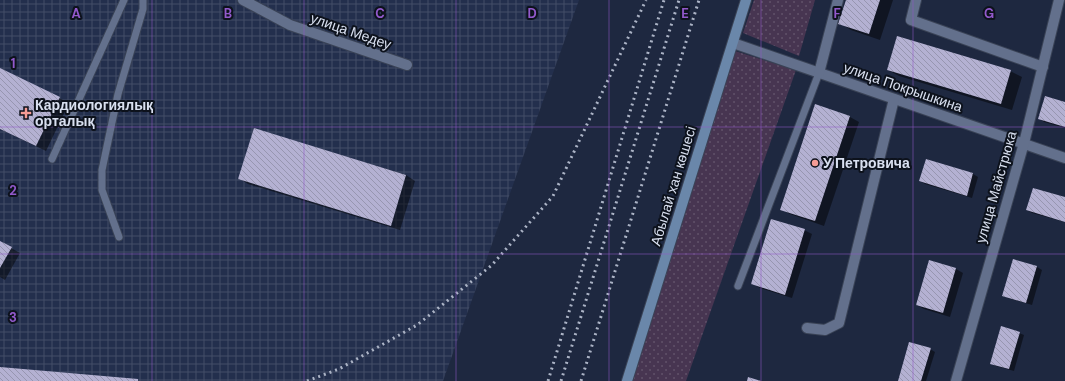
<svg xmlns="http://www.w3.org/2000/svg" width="1065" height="381" viewBox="0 0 1065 381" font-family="'DM Sans',sans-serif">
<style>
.industrial{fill:url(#industrial-grid)}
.grass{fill:url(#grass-dots)}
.shadow{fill:#0007}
.building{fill:url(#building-back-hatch)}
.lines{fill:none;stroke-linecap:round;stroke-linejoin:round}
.service-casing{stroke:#3a4356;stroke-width:9}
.minor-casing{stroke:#3a4356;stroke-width:12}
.secondary-casing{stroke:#3a4356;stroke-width:12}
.service{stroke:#63708c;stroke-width:7}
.minor{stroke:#63708c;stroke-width:10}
.secondary{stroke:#6a87aa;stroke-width:10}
.rail{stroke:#acb4c6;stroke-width:3;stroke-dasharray:2 4;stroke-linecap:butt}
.grid{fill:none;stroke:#9259cb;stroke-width:1;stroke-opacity:0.55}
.poi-dot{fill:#f59c95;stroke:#0d121c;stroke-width:1.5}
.labels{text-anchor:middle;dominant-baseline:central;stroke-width:4;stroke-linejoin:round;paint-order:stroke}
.street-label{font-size:14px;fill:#d9e0f0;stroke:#0d121c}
.poi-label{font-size:14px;font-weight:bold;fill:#d9e0f0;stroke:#0d121c;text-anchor:start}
.grid-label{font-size:13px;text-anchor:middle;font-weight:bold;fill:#9259cb;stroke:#0d121c;stroke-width:4;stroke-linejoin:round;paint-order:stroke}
</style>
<defs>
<pattern id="industrial-grid" width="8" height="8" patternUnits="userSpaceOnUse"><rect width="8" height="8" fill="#232f4d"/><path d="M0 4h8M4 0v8" fill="none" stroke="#424d67"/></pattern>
<pattern id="grass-dots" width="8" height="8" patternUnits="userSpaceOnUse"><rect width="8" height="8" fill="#473551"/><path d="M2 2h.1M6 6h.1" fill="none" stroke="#61526a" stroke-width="1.8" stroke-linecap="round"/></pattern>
<pattern id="building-back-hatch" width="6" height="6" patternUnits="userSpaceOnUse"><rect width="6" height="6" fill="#b4b1d2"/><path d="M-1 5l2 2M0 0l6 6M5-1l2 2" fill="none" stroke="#9796b0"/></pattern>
</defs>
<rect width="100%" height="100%" fill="#1e2840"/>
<polygon class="industrial" points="0,0 579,0 443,381 0,381"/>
<g class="grass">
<polygon points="754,0 815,0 799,56 743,33"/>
<polygon points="735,51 796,70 686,381 631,381"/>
</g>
<g class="shadow">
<polygon points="847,0 893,0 880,40 851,30 840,23"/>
<polygon points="0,69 69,103 46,151 0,129"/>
<polygon points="888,70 1010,71 1022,77 1012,110 899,76"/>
<polygon points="1065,103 1065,128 1044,122 1040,119"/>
<polygon points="816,106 850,117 859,122 824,226 790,214 781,209"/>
<polygon points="254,129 406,175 415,181 400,230 248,184 239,178"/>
<polygon points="926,160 973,174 978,177 972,198 925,184 920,181"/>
<polygon points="1065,198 1065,222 1032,213 1027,210"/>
<polygon points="804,230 812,234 792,298 760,288 753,284"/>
<polygon points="0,242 20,253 5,280 0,277"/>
<polygon points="1014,260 1037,267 1042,270 1032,305 1008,298 1004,295"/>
<polygon points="956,269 963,273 950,317 924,309 917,305"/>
<polygon points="1019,333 1024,335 1014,371 996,366 991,363"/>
<polygon points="930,349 935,352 926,381 899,381"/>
</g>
<g class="building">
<polygon points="846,0 880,0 869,34 838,24"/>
<polygon points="897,36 1011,70 1001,104 887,70"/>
<polygon points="0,68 60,97 36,146 0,129"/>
<polygon points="1045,96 1065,102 1065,127 1038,119"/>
<polygon points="815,104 850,116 815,221 780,210"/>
<polygon points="254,128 406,175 391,226 238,179"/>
<polygon points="926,159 973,173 967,196 919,181"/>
<polygon points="1033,188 1065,197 1065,222 1026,210"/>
<polygon points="771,219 805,229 785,295 751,284"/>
<polygon points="0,241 12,247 0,268"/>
<polygon points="1013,259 1037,266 1026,303 1002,296"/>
<polygon points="929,260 956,268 943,313 916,305"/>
<polygon points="1001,326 1020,332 1009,369 990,364"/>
<polygon points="909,342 931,348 921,381 898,381"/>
<polygon points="0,367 138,379 138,381 0,381"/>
<polygon points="748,377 761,381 747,381"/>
</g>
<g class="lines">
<defs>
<g id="service">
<polyline points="52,159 124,0"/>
<polyline points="119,237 102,190 102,170 118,94 143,9 143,0"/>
<polyline points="738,286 819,73"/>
</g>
<g id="minor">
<polyline points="243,0 290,25 407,65"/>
<polyline points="916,0 911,20 1043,67"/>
<polyline points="733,43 1065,158"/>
<polyline points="819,73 838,0"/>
<polyline points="807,328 825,330 839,323 894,99"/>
<polyline points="956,381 1024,143 1059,0"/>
</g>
<polyline id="secondary" points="627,381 746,0"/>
</defs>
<use href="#service" class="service-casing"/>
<use href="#minor" class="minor-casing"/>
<use href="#secondary" class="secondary-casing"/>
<use href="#service" class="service"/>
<use href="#minor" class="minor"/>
<use href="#secondary" class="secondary"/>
<g class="rail">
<polyline points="307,381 339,369 417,325 492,265 553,196 646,0"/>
<polyline points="548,381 664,0"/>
<polyline points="561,381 679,0"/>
<polyline points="581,381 699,0"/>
</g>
</g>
<path class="grid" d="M 152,0 L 152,381M 304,0 L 304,381M 456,0 L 456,381M 609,0 L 609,381M 761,0 L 761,381M 913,0 L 913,381M 0,127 L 1065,127M 0,254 L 1065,254"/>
<g class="poi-dot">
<path d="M24 107h4v4h4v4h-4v4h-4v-4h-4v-4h4z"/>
<circle cx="815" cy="163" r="4"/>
</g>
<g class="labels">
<g class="street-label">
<text transform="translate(351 31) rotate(19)">улица Медеу</text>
<text transform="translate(903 87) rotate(19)">улица Покрышкина</text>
<text transform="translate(673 186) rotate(-73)">Абылай хан көшесі</text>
<text transform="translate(996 187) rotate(-74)">улица Майстрюка</text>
</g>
<g class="poi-label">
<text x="35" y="105">Кардиологиялық<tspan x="35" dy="16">орталық</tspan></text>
<text x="823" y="163">У Петровича</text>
</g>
</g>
<g class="grid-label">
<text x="76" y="18">A</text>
<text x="228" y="18">B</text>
<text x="380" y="18">C</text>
<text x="532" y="18">D</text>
<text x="685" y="18">E</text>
<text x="837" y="18">F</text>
<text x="989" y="18">G</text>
<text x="13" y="68">1</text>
<text x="13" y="195">2</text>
<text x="13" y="322">3</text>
</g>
</svg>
